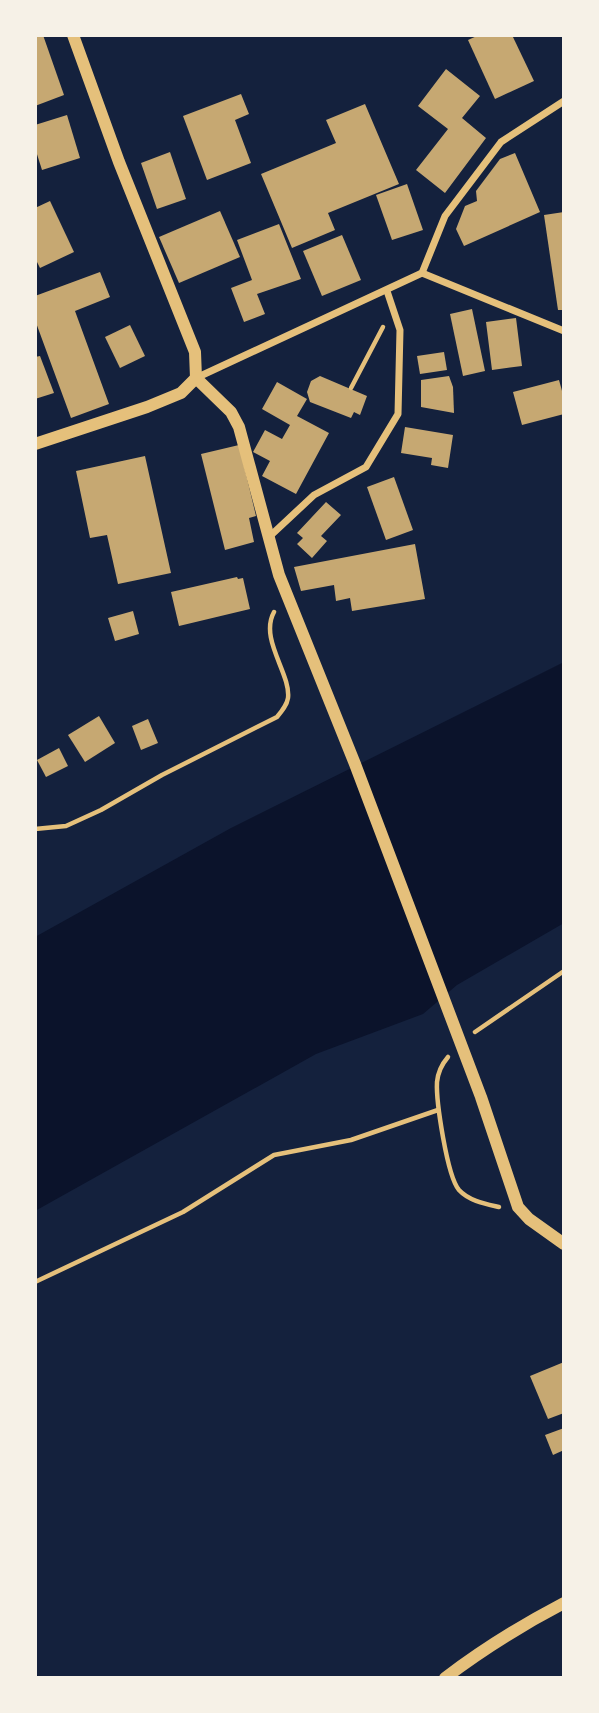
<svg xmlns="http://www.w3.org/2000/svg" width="599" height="1713" viewBox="0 0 599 1713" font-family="Jost,sans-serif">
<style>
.water{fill:#0b132b}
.building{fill:#c6a872}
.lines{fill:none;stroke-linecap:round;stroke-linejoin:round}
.path{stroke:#e5c07b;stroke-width:4.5}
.minor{stroke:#e5c07b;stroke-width:7}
.tertiary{stroke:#e5c07b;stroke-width:12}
</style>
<rect width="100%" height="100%" fill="#14213d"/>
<polygon class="water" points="564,662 564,923 457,985 423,1014 316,1054 35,1211 35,937 231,828"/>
<g class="building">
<polygon points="35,35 43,35 64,95 35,106"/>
<polygon points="479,35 512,35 534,81 495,99 468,40"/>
<polygon points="446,69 480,96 462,118 486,138 445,193 416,170 448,129 418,106"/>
<polygon points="241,94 249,114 235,120 251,163 207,180 183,116"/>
<polygon points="365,104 399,184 328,213 335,230 292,248 261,174 336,143 326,120"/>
<polygon points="67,115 80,158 42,170 35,148 35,125"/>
<polygon points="170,152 186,199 157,209 141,163"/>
<polygon points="515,153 540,212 464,246 456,229 465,206 477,201 476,191 500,159"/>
<polygon points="407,184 423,230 392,240 376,195"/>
<polygon points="50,201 74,252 40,268 35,258 35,208"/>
<polygon points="220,211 240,257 179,283 159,237"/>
<polygon points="564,212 564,310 558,310 544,215"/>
<polygon points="279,224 301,279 257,294 265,314 244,322 231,288 252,280 237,240"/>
<polygon points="342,235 361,280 322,296 303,251"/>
<polygon points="100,272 110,297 75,311 109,404 71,418 35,320 35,296"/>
<polygon points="472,309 485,371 463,376 450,314"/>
<polygon points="516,318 522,366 492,370 486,322"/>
<polygon points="130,325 145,356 120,368 105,337"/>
<polygon points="444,352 447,370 420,374 417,356"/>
<polygon points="40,356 54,393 35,399 35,357"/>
<polygon points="320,376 367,396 360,415 354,412 351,418 310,402 307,392 311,381"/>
<polygon points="449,376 453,387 454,413 421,407 421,380"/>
<polygon points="559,380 564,398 564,414 522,425 513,392"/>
<polygon points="277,382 307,399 297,416 329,433 296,494 262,476 270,461 253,452 265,430 282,439 290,425 262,409"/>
<polygon points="405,427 453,435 448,468 431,465 432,458 401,453"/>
<polygon points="239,445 256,516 249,518 254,542 225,550 201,454"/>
<polygon points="145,456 171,573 118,584 107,535 90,538 76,471"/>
<polygon points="394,477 413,530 386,540 367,487"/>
<polygon points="326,502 341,515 321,536 327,541 312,558 297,544 303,538 297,533"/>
<polygon points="415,544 425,599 352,611 350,598 336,601 334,585 301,591 294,567"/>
<polygon points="237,577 238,579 243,578 250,609 179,626 171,592"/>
<polygon points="133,611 139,634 115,641 108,618"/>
<polygon points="99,716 115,743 85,762 68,735"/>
<polygon points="148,719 158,743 141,750 132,726"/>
<polygon points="59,748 68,766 46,777 37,760"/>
<polygon points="564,1362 564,1413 548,1419 530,1376"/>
<polygon points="564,1428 564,1450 553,1455 545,1435"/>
</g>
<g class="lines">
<g class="path">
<polyline points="351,388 383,327"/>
<path d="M 35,829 L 66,826 L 101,810 L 162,775 L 277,717 C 282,711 287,705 288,698 C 291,674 259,639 274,612"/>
<polyline points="475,1032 564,971"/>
<path d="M 448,1057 C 442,1064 438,1072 437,1082 C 436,1101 447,1176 459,1190 C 469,1201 486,1204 499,1207"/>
<polyline points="35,1282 183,1212 274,1155 351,1140 438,1110"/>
</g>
<g class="minor">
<polyline points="422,273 564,331"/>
<polyline points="196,378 422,273 445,216 501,142 564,101"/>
<polyline points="268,538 314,495 366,467 398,414 400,330 387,291"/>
</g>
<g class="tertiary">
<polyline points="73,35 119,162 195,352 196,378"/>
<polyline points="196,378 231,412 239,427 279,575 355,764 481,1097 518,1207 529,1219 564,1244"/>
<polyline points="35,444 147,407 181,393 196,378"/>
<path d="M 445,1678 C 483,1649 522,1625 564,1603"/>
</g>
</g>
<rect width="599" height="1713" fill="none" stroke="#f6f1e7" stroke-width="74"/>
</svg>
